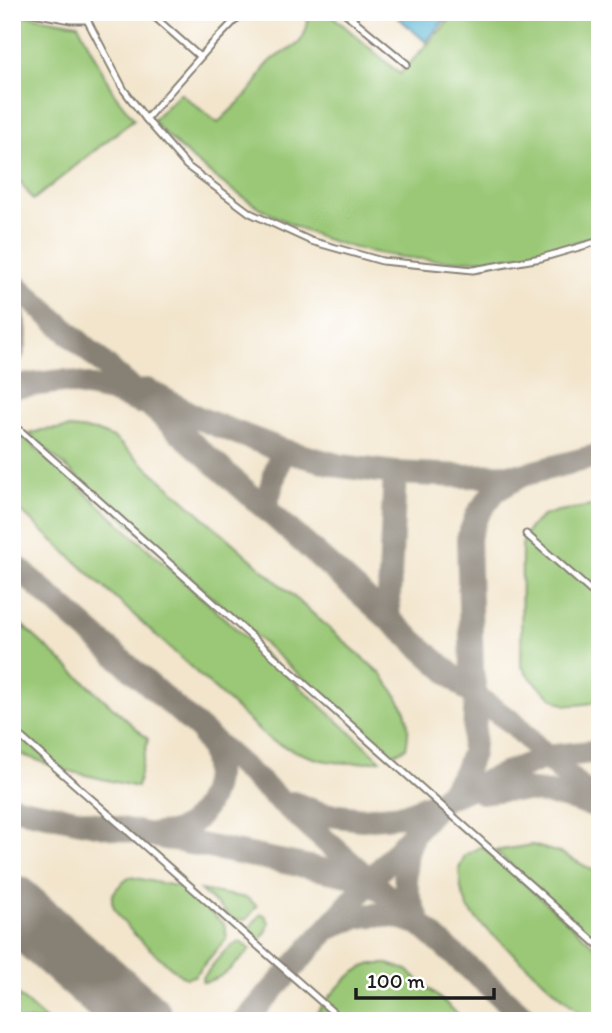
<svg xmlns="http://www.w3.org/2000/svg" width="612" height="1033" viewBox="0 0 612 1033" font-family="Itim,sans-serif">
<style>
.green{fill:#9ac876;stroke:#5b7249;stroke-width:2}
.water{fill:#54b4d3;stroke:#386878;stroke-width:2}
.lines{fill:none;stroke-linecap:round;stroke-linejoin:round}
.taxiway{stroke:#878074;stroke-width:24}
.runway{stroke:#878074;stroke-width:63}
.lane-casing{stroke:#878074;stroke-width:9}
.lane{stroke:#fff;stroke-width:5}
</style>
<rect width="100%" height="100%" fill="#fff"/>
<filter id="ink" filterUnits="userSpaceOnUse"><feTurbulence type="fractalNoise" baseFrequency=".0143" numOctaves="2"/><feDisplacementMap in="SourceGraphic" scale="14" xChannelSelector="R" yChannelSelector="G"/><feConvolveMatrix kernelMatrix="1 2 1 2 8 2 1 2 1" color-interpolation-filters="sRGB"/></filter>
<filter id="wash" filterUnits="userSpaceOnUse"><feTurbulence type="fractalNoise" baseFrequency=".00686" numOctaves="4" result="noise"/><feDisplacementMap in="SourceGraphic" scale="28" xChannelSelector="R" yChannelSelector="G"/><feGaussianBlur stdDeviation="1.57" result="paint"/><feColorMatrix in="noise" values="0 0 0 0 0 0 0 0 0 0 0 0 0 0 0 0 0 1.4 0 .05"/><feComposite in="paint" operator="in"/></filter>
<g filter="url(#wash)">
<rect width="100%" height="100%" fill="#f2e5cc"/>
<g class="green">
<path d="M 300,12 L 328,12 L 400,74 L 457,12 L 600,12 L 600,235 C 575,242 548,252 522,256 C 369,276 259,230 152,121 L 180,93 L 218,123 C 230,110 246,98 256,83 C 260,77 262,70 267,65 C 285,44 303,56 308,19 Z"/>
<polygon points="12,13 78,24 113,92 134,119 33,200 12,170"/>
<path d="M 70,428 L 96,431 L 114,438 L 381,674 C 400,699 414,715 406,748 L 390,756 L 29,434 L 42,430 Z"/>
<path d="M 23,436 L 381,760 C 335,768 312,760 270,740 L 12,503 L 12,441 Z"/>
<path d="M 600,505 L 600,702 C 590,703 576,706 567,705 C 554,703 527,676 521,665 L 522,545 L 526,534 L 531,526 L 543,516 L 558,511 Z"/>
<polygon points="12,616 148,739 137,787 64,770 12,751"/>
<polygon points="532,845 563,854 600,874 600,944 495,851"/>
<polygon points="482,846 600,951 600,1021 589,1021 506,947 480,923 468,908 461,889 459,869 465,855"/>
<path d="M 130,877 L 181,887 L 225,925 L 227,938 L 194,976 L 186,978 L 179,974 C 163,960 109,918 112,897 C 114,889 123,882 130,877 Z"/>
<polygon points="200,890 247,898 257,906 247,919 234,920"/>
<polygon points="261,914 265,915 269,922 266,932 258,942 249,932 251,926"/>
<path d="M 242,942 L 250,949 L 249,951 C 234,965 223,980 203,982 L 202,979 C 212,967 226,944 242,942 Z"/>
<path d="M 372,964 L 388,964 L 407,970 L 466,1021 L 310,1021 C 328,1000 345,972 372,964 Z"/>
<polygon points="12,990 47,1021 12,1021"/>
</g>
<polygon class="water" points="392,12 452,12 426,42"/>
<g class="lines">
<g class="taxiway">
<polyline points="12,282 476,697 513,723 546,757 600,805"/>
<path d="M 12,310 C 16,324 18,341 12,354"/>
<polyline points="12,387 63,381 111,391 139,402"/>
<polyline points="147,390 198,418 282,450 341,466 395,473 463,476 522,475 600,455"/>
<polyline points="265,508 282,450"/>
<polyline points="12,563 529,1021"/>
<polyline points="388,618 395,473"/>
<path d="M 482,792 C 522,785 555,793 593,806"/>
<polyline points="293,803 322,814 362,819 404,815 546,757 600,751"/>
<polyline points="12,807 368,879"/>
<path d="M 157,834 C 162,834 169,834 174,832 C 211,822 228,767 204,737"/>
<path d="M 412,836 C 401,865 403,891 418,918"/>
<path d="M 332,927 C 359,912 386,911 414,922"/>
<polyline points="245,1021 454,787 465,772 472,753 474,733 476,697 472,671 468,539 477,515 495,491 522,475"/>
</g>
<polyline class="runway" points="12,906 142,1021"/>
</g>
</g>
<g filter="url(#ink)">
<g class="lines">
<defs>
<g id="lane">
<polyline points="28,12 71,20 86,20"/>
<polyline points="83,12 124,90 146,119 211,45 243,12"/>
<polyline points="149,12 200,57"/>
<polyline points="344,12 407,64"/>
<polyline points="146,119 187,166 250,213 311,241 382,261 473,270 541,258 600,241"/>
<polyline points="12,423 600,947"/>
<polyline points="526,534 600,599"/>
<polyline points="12,729 343,1021"/>
</g>
</defs>
<use href="#lane" class="lane-casing"/>
<use href="#lane" class="lane"/>
</g>
</g>
<rect width="612" height="1033" fill="none" stroke="#fff" stroke-width="42"/>
<path d="M356 988v10h138v-10" fill="none" stroke="#1c1c1c" stroke-width="3.5"/>
<text x="367" y="988" font-size="21" fill="#1c1c1c" stroke="#ffffff" stroke-width="5" paint-order="stroke">100 m</text>
</svg>
